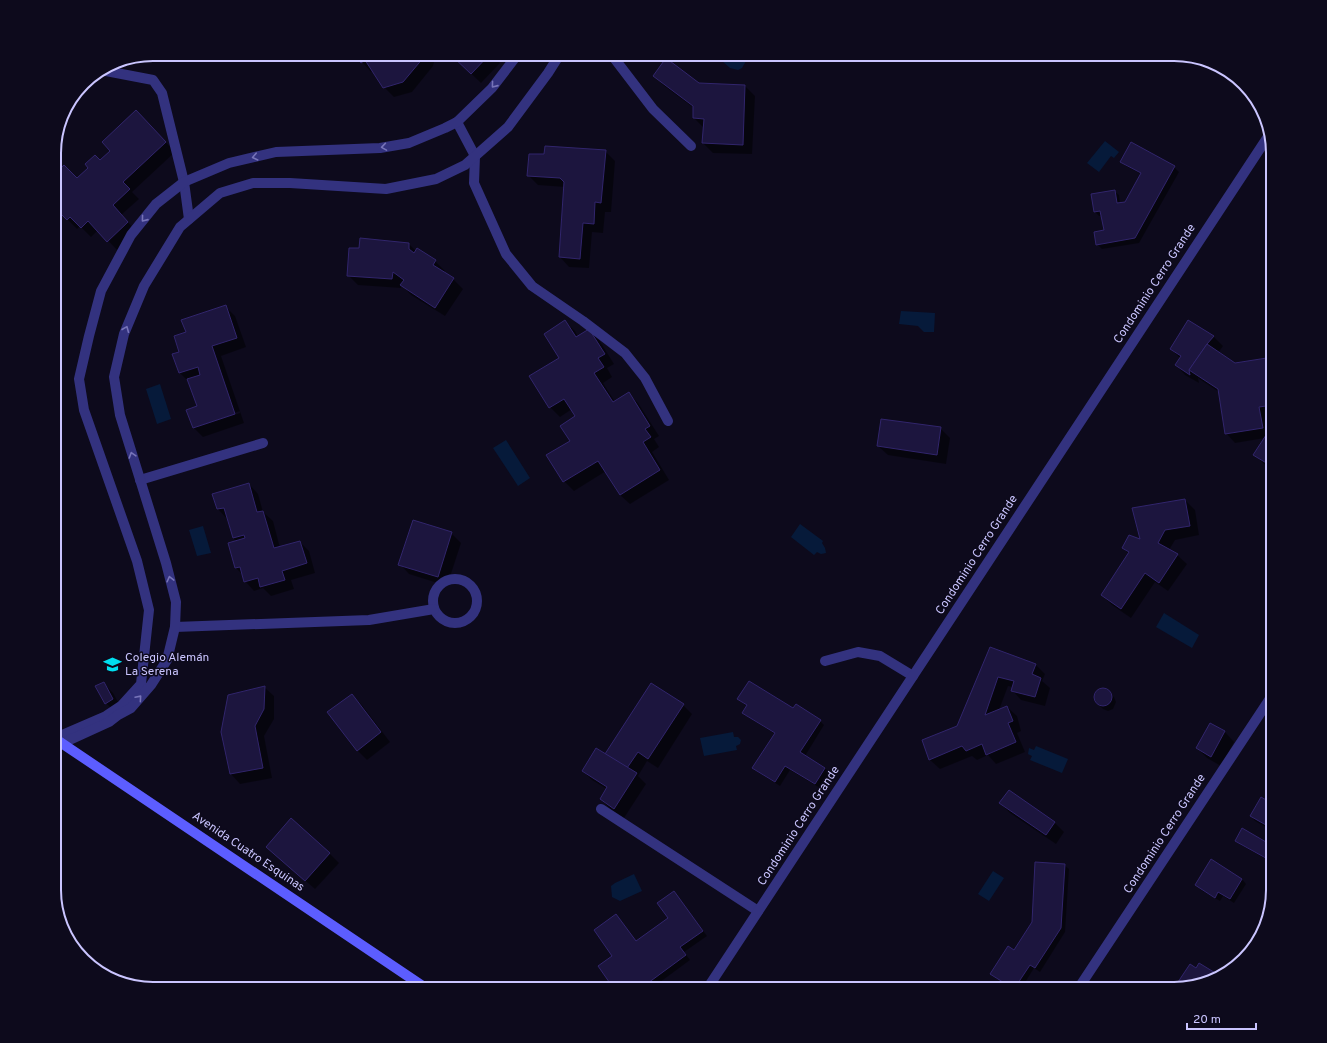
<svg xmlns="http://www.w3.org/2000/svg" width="1327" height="1043" viewBox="0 0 1327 1043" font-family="Overpass,sans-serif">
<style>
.green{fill:#0d2725}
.water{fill:#061a3a}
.shadow{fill:#0007;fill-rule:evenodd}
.building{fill:#1c153e;stroke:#31256c}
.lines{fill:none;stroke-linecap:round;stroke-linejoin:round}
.lane{stroke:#33327f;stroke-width:10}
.street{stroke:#33327f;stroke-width:10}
.secondary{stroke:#5c5dff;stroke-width:10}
.oneway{stroke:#7774b9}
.labels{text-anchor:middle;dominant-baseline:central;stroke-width:3;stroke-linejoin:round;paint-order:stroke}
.street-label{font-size:12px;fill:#cac5ff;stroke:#0d0a1c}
.poi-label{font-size:12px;fill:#cac5ff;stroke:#0d0a1c;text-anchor:start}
.rim{fill:none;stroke:#cac5ff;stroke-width:2}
</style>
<rect width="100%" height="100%" fill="#0d0a1c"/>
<polygon class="green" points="1270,908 1268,922 1252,950 1234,966"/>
<g class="water">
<polygon points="720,54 750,54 742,68 738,70 730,68 722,61"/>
<polygon points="1105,141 1119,152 1114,158 1111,156 1099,172 1087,163"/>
<polygon points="901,311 935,313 934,332 924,332 918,326 899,324"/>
<polygon points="160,384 171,419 157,424 146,389"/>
<polygon points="506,440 530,478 518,486 493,448"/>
<polygon points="800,524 823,541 822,543 825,548 826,553 821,554 817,552 814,555 791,537"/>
<polygon points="203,526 211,553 197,556 189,530"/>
<polygon points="1164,613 1199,635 1192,648 1156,627"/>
<polygon points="733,732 734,737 738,737 741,740 740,744 736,746 737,750 704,756 700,738"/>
<polygon points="1036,746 1068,759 1062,773 1030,760 1032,756 1028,754 1029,748 1034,750"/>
<polygon points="993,871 1004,878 989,901 978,894"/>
<polygon points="634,874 642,891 620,901 612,897 611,886 615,883"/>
</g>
<g class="shadow">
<polygon points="356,54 436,54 433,66 412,92 394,97 384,87 373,70 371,72 362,62"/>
<polygon points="444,54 492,54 500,63 481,83 453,56"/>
<polygon points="654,75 699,84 745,86 755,96 752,154 713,153 703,143 704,128 694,118 694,108 663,85"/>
<polygon points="146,121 175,152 132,192 139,199 121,215 137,232 117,250 98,230 91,237 80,226 77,229 61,213 56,218 54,216 54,175 77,179 100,161"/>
<polygon points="1132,143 1174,167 1179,172 1139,243 1102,249 1097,244 1105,231 1102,216 1099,216 1095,212 1114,191 1119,195 1120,204 1126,203 1141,174 1126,166 1122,161"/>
<polygon points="605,151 615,161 611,212 605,212 603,233 592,232 589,268 569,267 560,257 565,187 538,185 528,175 545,155"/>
<polygon points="409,244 416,251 435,261 445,271 443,273 453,279 463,289 445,316 411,295 402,285 401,288 358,285 348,275"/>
<path d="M 225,306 L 235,316 L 246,347 L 221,356 L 244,423 L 203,437 L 193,427 L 198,407 L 190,383 L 180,373 L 174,355 L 180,353 L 187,333 ZM 240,411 L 240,413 L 198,427 L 198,425 Z"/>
<polygon points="1189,321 1214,337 1223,346 1218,353 1235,364 1273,358 1273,415 1269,416 1271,435 1273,436 1273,470 1264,464 1255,455 1265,438 1235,443 1226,433 1219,392 1198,378 1199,383 1185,375 1176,365 1180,358 1171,349"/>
<polygon points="565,322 575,331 578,337 589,330 599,340 614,364 607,368 612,377 603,383 615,402 629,394 638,403 659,436 654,439 659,447 652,452 669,480 630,504 620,495 606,471 574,491 564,481 576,416 572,409 560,417 550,407 560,358"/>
<polygon points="940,428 950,438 946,464 888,455 878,446"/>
<polygon points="249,484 258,494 263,512 273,521 280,548 300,542 309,551 315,573 291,580 294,589 271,596 263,588 254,591 245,581 243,575 236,568 237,542 233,538 227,519 218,509 213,495"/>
<polygon points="1185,500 1195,510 1199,535 1175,540 1169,550 1177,555 1187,564 1168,591 1155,582 1131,618 1112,605 1102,595 1129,554 1123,548 1141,541"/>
<polygon points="451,533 461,543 447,586 409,574 400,564"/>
<polygon points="991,648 1036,665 1045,674 1042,681 1050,688 1045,706 1021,700 1012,690 1013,687 1008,686 999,710 1007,707 1017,716 1021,731 1017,733 1025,752 996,764 988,755 977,760 972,756 940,769 930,760 923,741 957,727"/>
<polygon points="103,683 113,693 122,709 116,713 106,703"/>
<polygon points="264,687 274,696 274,719 264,736 272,778 240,784 231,774 222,732"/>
<polygon points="1104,690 1114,697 1116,702 1113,709 1108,711 1103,709 1098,704 1095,697 1097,692"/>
<polygon points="351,695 361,704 390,742 367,760 357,750"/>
<polygon points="738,699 793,710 820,721 824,725 805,756 825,768 829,773 820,788 790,770 780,786 758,772 754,768 775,734 748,717 743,712 747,706"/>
<polygon points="683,705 692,714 658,768 647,761 638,776 646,784 624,818 610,809 601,799 607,789 592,780 583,771"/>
<polygon points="1210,724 1225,732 1234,742 1221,766 1207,758 1197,748"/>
<polygon points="1009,791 1055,823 1064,832 1056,844 1010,813 1000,803"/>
<polygon points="1273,805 1273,831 1255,821 1251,816"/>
<polygon points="1273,832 1273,863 1241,845 1236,840 1267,843"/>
<polygon points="329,853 339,863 315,889 277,856"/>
<polygon points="1212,861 1242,879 1246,884 1234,903 1223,896 1220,901 1201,890 1197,885"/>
<polygon points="1064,865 1069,869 1065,932 1040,972 1034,968 1021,989 1013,989 996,978 992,974 1015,951 1033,922"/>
<polygon points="674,892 707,936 684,952 690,960 652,988 653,989 616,989 636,942 669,918"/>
<polygon points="1197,969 1216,975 1219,978 1184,987 1179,982"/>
</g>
<g class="building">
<polygon points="355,54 424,54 424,57 403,82 383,88 365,60 361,63"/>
<polygon points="450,54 490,54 471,74"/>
<polygon points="666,58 699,83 745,85 743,145 702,143 704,119 693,118 693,106 653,76"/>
<polygon points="136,110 166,142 123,182 130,189 113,205 128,222 107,242 88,221 81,228 70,217 67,220 54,207 54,174 64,165 77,178 88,168 85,164 95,155 100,160 110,151 102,142"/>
<polygon points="1131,142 1175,166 1135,238 1096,245 1094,232 1104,230 1100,211 1094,212 1091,194 1115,190 1117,203 1125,202 1141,173 1120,162"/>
<polygon points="545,146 606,150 601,203 595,202 594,224 583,223 580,259 559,257 564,182 560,178 527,176 529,154 544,154"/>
<polygon points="360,238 409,243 409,249 414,253 417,248 436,260 433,265 454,278 435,308 400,285 404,280 393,272 392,279 347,276 349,248 359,248"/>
<polygon points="226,305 237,338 212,346 235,414 193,428 186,410 197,406 187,379 200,375 198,367 179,373 172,354 179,352 174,336 186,332 181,320"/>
<polygon points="565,320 576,337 589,329 605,354 598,358 604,367 594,373 613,402 629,392 650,426 645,429 651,437 643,442 660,470 620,495 598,461 563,482 546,455 570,441 560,426 575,416 564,399 549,408 529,376 559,358 544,334"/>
<polygon points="1188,320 1214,336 1207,344 1189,370 1190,375 1175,365 1181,356 1170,349"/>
<polygon points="1207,344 1235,363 1273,357 1273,405 1259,407 1263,428 1225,434 1218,389 1189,370"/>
<polygon points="881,419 941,427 937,455 877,446"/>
<polygon points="1268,432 1273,435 1273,467 1253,455"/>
<polygon points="249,483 257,512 263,511 274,548 300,541 307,563 282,571 285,580 260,587 258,578 244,582 240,567 235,568 228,543 245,538 244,535 233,538 224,508 217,509 212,494"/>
<polygon points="1185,499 1190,526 1165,530 1158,543 1178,554 1159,583 1145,573 1121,609 1101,595 1129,552 1122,548 1129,535 1140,539 1132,508"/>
<polygon points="413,520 452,532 438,577 398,565"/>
<polygon points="990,647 1036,664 1032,674 1041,678 1035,697 1011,691 1014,681 998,677 985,715 1007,706 1013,721 1008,723 1016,742 986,755 982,744 966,751 962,746 929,760 922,740 957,726"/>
<polygon points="749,681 793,708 796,704 821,720 800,752 825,768 815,784 785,766 775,782 752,768 775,733 742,713 747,705 737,699"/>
<polygon points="104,682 113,699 105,704 95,686"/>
<polygon points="651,683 684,704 648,759 638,752 627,768 605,754"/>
<polygon points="265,686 264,709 255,726 263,768 230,774 221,732 228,695"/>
<circle cx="1103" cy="697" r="9"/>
<polygon points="352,694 381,732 357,751 327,712"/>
<polygon points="1210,723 1225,731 1211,757 1196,748"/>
<polygon points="596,748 637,773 614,809 600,799 607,787 582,771"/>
<polygon points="1009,790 1055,822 1046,835 999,803"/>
<polygon points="1261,797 1273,804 1273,829 1250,816"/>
<polygon points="291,818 330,853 305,881 266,847"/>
<polygon points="1242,828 1266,842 1273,830 1273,862 1235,841"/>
<polygon points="1211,859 1242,879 1230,899 1218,892 1215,898 1195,885"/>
<polygon points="1035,862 1065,864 1061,928 1035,968 1030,965 1014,989 990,974 1008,946 1014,950 1032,922"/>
<polygon points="674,891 703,931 680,947 686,955 648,983 653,989 614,989 598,966 612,956 594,930 616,914 636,941 668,918 657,903"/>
<polygon points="1199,963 1217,974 1213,980 1182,987 1183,986 1178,982 1190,964 1196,968"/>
</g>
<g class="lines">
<g class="lane">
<polyline points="611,54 653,109 691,146"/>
<polyline points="103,69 106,71 153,80 162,93 184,182"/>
<polyline points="475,156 474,183 506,254 532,286 583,321 625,353 645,378 668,421"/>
<polyline points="140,480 263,443"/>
<circle cx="455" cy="601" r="22"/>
<polyline points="175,627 369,620 434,609"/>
<polyline points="825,661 858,652 880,656 913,676"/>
<polyline points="601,809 758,911"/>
</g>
<g class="street">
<polyline points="457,122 475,156"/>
<polyline points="184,182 189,219"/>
<polyline points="55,738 106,716 121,706 141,684 149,610 137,561 84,410 79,379 89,336 101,291 131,235 156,204 184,182 229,163 276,152 380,148 409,143 445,128 457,122 492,88 518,54"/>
<polyline points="63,743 109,722 118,715 131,708 151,685 167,660 175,627 176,602 166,563 120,415 114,377 124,334 144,286 180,227 220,193 253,183 290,183 386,189 436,179 465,165 508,127 548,73 560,54"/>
<polyline points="707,989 1269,135"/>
<polyline points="1078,989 1273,694"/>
</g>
<polyline class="secondary" points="54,738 427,989"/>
</g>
<defs><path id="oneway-chevron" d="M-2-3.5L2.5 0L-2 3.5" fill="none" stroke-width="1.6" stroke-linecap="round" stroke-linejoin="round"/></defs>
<g class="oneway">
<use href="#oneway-chevron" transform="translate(494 85) rotate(129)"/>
<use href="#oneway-chevron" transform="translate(384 147) rotate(171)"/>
<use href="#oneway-chevron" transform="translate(255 157) rotate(167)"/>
<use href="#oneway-chevron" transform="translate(144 219) rotate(129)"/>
<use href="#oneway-chevron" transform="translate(126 329) rotate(-68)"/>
<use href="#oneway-chevron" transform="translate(132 455) rotate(-107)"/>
<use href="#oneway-chevron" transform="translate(170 579) rotate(-104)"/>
<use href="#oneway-chevron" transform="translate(139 698) rotate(-49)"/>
</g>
<defs>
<symbol id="school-bare" viewBox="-9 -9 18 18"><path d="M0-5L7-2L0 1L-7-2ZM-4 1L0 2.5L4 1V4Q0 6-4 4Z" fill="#00dff0" stroke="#0d0a1c" stroke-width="2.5" paint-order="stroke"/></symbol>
</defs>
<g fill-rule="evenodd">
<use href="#school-bare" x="100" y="652" width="25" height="25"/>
</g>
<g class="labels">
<g class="street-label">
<text transform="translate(1155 284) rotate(-57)">Condominio Cerro Grande</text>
<text transform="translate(977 555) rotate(-57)">Condominio Cerro Grande</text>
<text transform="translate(799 826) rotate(-57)">Condominio Cerro Grande</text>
<text transform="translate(1165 834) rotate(-57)">Condominio Cerro Grande</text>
<text transform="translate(248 852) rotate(34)">Avenida Cuatro Esquinas</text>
</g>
<g class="poi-label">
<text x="125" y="658">Colegio Alemán<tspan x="125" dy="14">La Serena</tspan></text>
</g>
</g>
<path d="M0 0H1327V1043H0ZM153 61H1174A92 92 0 0 1 1266 153V890A92 92 0 0 1 1174 982H153A92 92 0 0 1 61 890V153A92 92 0 0 1 153 61Z" fill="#0d0a1c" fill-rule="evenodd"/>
<path class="rim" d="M153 61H1174A92 92 0 0 1 1266 153V890A92 92 0 0 1 1174 982H153A92 92 0 0 1 61 890V153A92 92 0 0 1 153 61Z"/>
<path d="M1187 1023v6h69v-6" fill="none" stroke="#cac5ff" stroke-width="2"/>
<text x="1193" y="1023" font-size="12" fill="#cac5ff" stroke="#0d0a1c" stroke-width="3" paint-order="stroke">20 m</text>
</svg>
